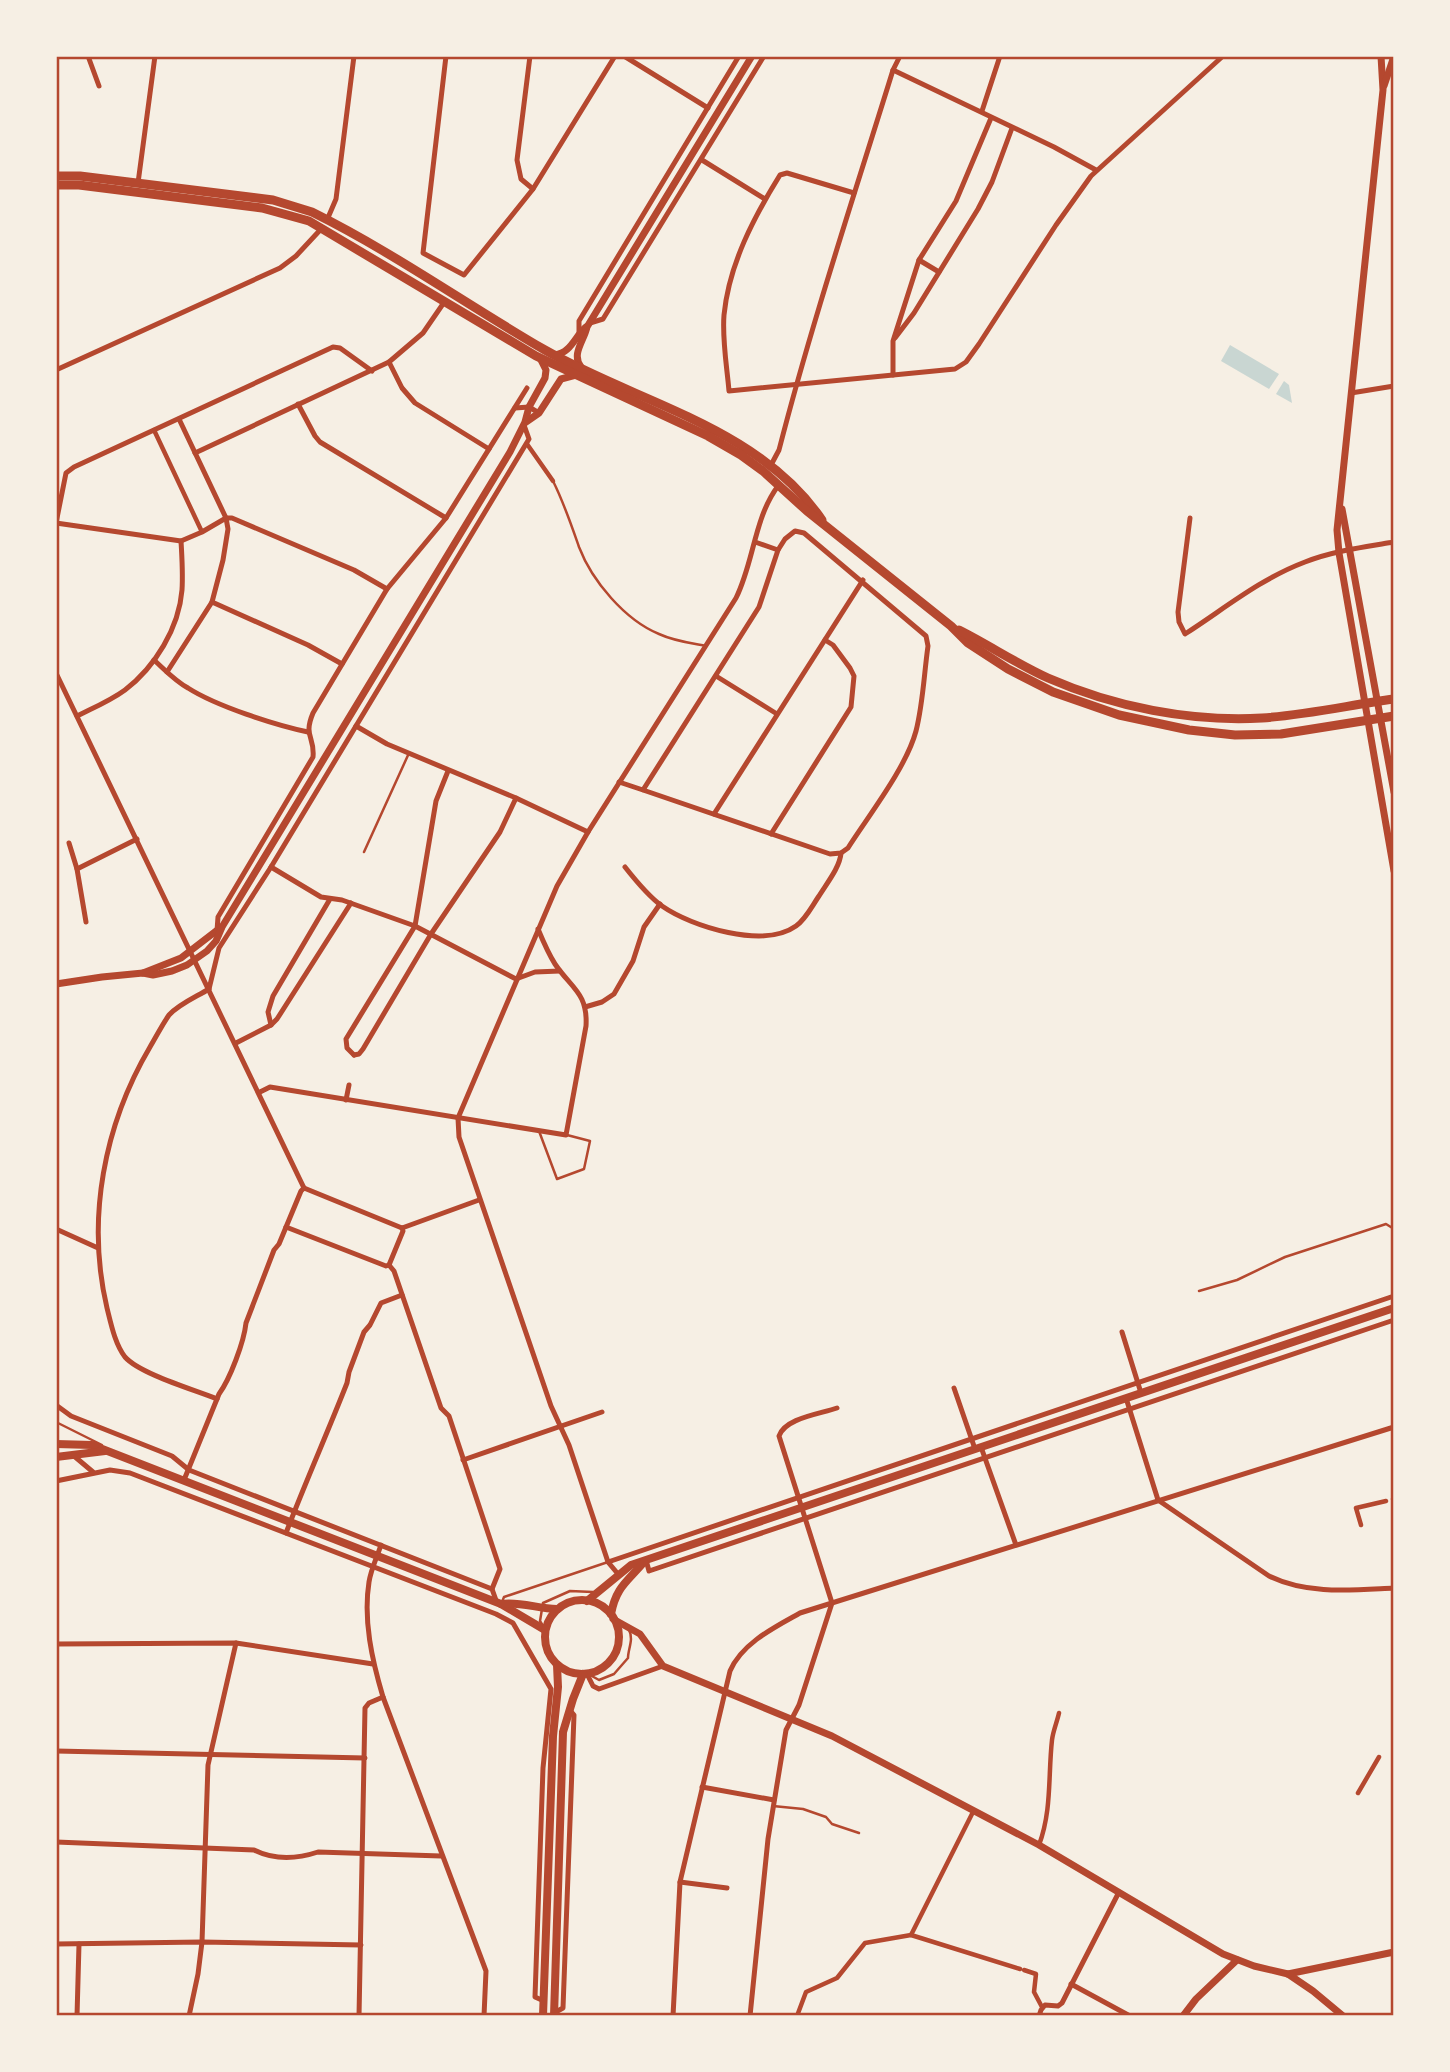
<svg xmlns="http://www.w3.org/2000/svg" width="1450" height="2072" viewBox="0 0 1450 2072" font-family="Montserrat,sans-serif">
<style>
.water{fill:#c9d6d2}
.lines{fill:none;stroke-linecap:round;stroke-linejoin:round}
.service{stroke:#b5482f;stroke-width:2.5}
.pedestrian{stroke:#b5482f;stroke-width:4.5}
.minor{stroke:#b5482f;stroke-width:5}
.tertiary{stroke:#b5482f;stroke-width:7}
.secondary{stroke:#b5482f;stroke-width:8}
.primary{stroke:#b5482f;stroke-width:9}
.neatline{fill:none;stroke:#b5482f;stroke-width:2.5}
</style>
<rect width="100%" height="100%" fill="#f6efe4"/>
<g class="water">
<polygon points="1230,345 1279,374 1269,389 1221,361"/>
<polygon points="1284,381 1289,385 1292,403 1276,394"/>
</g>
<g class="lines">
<g class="service">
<path d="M 553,481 C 564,503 571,524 579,547 C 592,581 625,620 659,634 C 674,641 690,643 706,646"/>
<polyline points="364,852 409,753"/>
<polyline points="539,1131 557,1179 584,1169 590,1141 567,1135"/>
<polyline points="1199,1291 1237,1280 1285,1257 1386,1224 1394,1229"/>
<polyline points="56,1422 102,1445"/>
<polyline points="502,1602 504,1597 510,1595 608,1562"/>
<polyline points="543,1626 540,1621 543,1603 570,1591 593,1592"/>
<path d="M 590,1675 L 599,1680 L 614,1674 L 628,1658 C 628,1649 634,1639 629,1630"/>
<polyline points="773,1806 803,1809 826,1817 832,1824 859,1833"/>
</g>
<g class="pedestrian">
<polyline points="154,430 202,532"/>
<polyline points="527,444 553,481"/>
<polyline points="1393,1499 1394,1498"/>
<polyline points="1361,1525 1356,1508 1386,1501"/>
<polyline points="1358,1793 1379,1757"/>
<polyline points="973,1812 911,1935 1020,1969"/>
<path d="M 1039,1845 C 1052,1810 1048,1776 1052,1740 C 1053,1731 1057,1722 1059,1713"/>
<polyline points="1024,1970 1036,1974 1034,1992 1042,2007"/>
<polyline points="797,2016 806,1992 837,1978 865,1943 911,1935"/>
</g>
<g class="minor">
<polyline points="88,56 99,86"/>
<polyline points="446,56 423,253 464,275 533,189 615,56"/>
<polyline points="530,56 517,160 521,179 533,189"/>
<polyline points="624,56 708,108"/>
<polyline points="893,70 1054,147 1096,170"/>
<polyline points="982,111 1000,56"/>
<polyline points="702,160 765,199"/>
<polyline points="138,183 155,56"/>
<path d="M 854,193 L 787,173 L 780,175 C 754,217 729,264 724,315 C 722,340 727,367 729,391 L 955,369 L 966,362 L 979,344 L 1056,225 L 1091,176 L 1223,56"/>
<polyline points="327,220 336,199 354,56"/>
<polyline points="919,260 939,272"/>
<polyline points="590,323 603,319 764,56"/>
<polyline points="579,333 579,321 739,56"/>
<polyline points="895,338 914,313 978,209 992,182 1012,128"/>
<polyline points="389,362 402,388 415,403 489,449"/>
<polyline points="56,370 280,268 296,256 322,228"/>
<polyline points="893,375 893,341 919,260 956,201 991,118"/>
<polyline points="1351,393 1394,386"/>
<polyline points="298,404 315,436 320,442 446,518"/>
<polyline points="515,408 529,407 539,413"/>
<polyline points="195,453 389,362 423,333 445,301"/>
<path d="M 771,465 L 779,450 C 812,322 854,196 893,70 L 900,56"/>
<path d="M 1190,518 L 1178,612 L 1179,622 L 1185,634 C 1224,609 1260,579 1305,562 C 1333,551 1364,547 1394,542"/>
<polyline points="56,523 66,473 74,467 333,347 340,348 372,371"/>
<polyline points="56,523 181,541 202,532 226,518 232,518 354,570 387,589"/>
<polyline points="755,542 778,550"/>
<polyline points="212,602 308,645 342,664"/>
<path d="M 154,660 C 165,670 175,681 188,688 C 216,706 275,725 308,732"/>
<polyline points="167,672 212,602 223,560 228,529 226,518 179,419"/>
<polyline points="56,673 304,1188"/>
<polyline points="716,676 777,714"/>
<path d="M 77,716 C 93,708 110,701 125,690 C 155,667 179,628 182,590 C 183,574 182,557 181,541"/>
<polyline points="356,726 387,744 516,798 588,832"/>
<path d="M 619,782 L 643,790 L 830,854 L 841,853 L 848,848 C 869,815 906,768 916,731 C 923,704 924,674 928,646 L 926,636 L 804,533 L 795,531 L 785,539 L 778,550 L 759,607 L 643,790"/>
<polyline points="714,814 863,580"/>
<polyline points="771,834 851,707 854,676 850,668 833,645 825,640"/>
<polyline points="69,843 77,869 86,922"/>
<polyline points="271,867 321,897 342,900 415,926 516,979 535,972 560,971"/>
<path d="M 625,867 C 636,881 648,896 662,906 C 692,927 764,949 796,926 C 806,919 812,906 819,896 C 827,883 840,867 841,853"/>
<polyline points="77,869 137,839"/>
<path d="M 217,931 L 218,917 L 313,757 C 315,736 303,737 313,713 L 387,589 L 446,518 L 527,388"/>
<polyline points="209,989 219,948 271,867 529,439 524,425"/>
<path d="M 209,989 C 196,997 179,1004 169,1015 C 162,1025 156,1037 150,1047 C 104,1125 86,1219 107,1308 C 111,1324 115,1344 125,1357 C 140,1374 195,1390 217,1399"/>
<polyline points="585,1007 602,1002 614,994 633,961 644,927 660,904"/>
<polyline points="271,1025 268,1012 273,996 330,899"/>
<polyline points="236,1043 271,1025 277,1019 351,903"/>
<polyline points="354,1055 347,1048 346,1039 415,926 436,801 448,771"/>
<polyline points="354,1055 359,1054 363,1049 431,934 500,832 516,798"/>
<path d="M 260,1092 L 270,1087 L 566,1135 L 586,1026 C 588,993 571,988 555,964 C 548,953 543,941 538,929"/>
<polyline points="346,1100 349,1085"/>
<polyline points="304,1188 402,1228"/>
<polyline points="286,1227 386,1266 389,1265"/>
<polyline points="402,1228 479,1200"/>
<polyline points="56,1229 98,1248"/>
<polyline points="389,1265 394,1271 441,1408 449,1416 500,1569 492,1589"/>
<polyline points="389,1265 403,1231 402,1228"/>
<polyline points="1122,1332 1141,1393"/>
<polyline points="954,1388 975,1449"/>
<polyline points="1126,1398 1158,1500"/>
<polyline points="56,1405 71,1416 172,1456 189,1470 492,1589 497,1603"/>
<polyline points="981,1447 1016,1545"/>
<polyline points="74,1456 93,1472"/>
<polyline points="463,1460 602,1412"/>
<path d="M 184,1480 L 219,1394 C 230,1379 244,1342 246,1323 L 274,1250 L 279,1244 L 301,1191 L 304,1188"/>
<polyline points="56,1481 110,1470 130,1473 496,1614 513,1623 551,1689 543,1768 535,1997 544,2001"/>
<path d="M 1158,1500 L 1269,1576 C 1308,1595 1352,1590 1394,1588"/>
<path d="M 286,1533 C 305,1483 327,1434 347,1383 L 349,1372 L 364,1332 L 370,1325 L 381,1303 L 402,1295"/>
<path d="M 381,1545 C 377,1557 371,1569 369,1582 C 363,1620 372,1660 383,1697 L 486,1971 L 484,2016"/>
<polyline points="646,1560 649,1571 1394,1320"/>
<polyline points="608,1562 1394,1296"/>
<path d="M 618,1574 L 608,1562 L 569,1445 L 551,1406 L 459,1137 L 458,1118 L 557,886 L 588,832 L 736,598 C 754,562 754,518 778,486"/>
<polyline points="56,1644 236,1643 373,1664"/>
<polyline points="587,1674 593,1686 599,1689 663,1666"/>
<polyline points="56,1751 365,1758"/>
<polyline points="702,1787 774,1800"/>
<path d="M 56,1842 L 254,1850 C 274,1860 297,1859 318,1852 L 441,1856"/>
<polyline points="680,1882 727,1888"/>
<polyline points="56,1944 202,1942 361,1945"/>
<polyline points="1071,1984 1130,2016"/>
<polyline points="554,2013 563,2008 574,1715 569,1709"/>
<polyline points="77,2016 79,1944"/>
<polyline points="189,2016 198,1974 202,1942 208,1765 236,1643"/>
<polyline points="359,2016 365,1708 369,1703 383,1697"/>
<path d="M 673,2016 L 680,1882 L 730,1671 C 742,1643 775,1627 800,1613 L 1394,1427"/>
<path d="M 750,2016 L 768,1839 L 786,1730 L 799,1705 L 832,1603 L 779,1436 C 785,1418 820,1414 837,1408"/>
<polyline points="1039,2016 1041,2010 1045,2005 1058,2006 1062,2003 1119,1892"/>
</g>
<g class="tertiary">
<polyline points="1381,56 1383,90 1337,530 1339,553 1394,871"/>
<polyline points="1384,86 1394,56"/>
<path d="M 555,355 C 571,353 575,336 586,327"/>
<path d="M 581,367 C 571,354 584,341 587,327 L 752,56"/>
<polyline points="526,422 539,413 561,379 576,375"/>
<polyline points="1342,509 1394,792"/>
<polyline points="143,973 181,958 220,928"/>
<polyline points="56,984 102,977 143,973 153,975 172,971 187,965 207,951 216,941 222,927 510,452 525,422 529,407 545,378 546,370 540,358"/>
<polyline points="613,1619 640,1634 663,1666 832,1736 1039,1845 1223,1954 1254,1966 1288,1974 1313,1991 1343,2016"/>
<polyline points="1288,1974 1394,1952"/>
<polyline points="1183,2016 1196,1999 1237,1960"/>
</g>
<g class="secondary">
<polyline points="56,1444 92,1445 501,1604 545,1630"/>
<polyline points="56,1457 105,1451"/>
<circle cx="582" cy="1637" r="37"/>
<polyline points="587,1601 631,1565 1394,1308"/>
<path d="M 501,1604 C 520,1601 538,1609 557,1609"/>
<path d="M 611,1614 C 616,1587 627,1582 644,1562"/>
<polyline points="543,2016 553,1736 558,1687 557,1665"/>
<polyline points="554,2016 563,1732 573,1699 583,1674"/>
</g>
<g class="primary">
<path d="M 56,176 L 80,176 L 273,200 L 312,212 C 393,252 467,305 545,350 C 638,403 759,427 822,520"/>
<polyline points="56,185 79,185 262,208 309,221 536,356 708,436 741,455 763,471 807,511 951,626 968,643 1008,669 1053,692 1119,715 1189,730 1235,735 1281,734 1394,716"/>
<path d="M 959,630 C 989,645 1017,664 1048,678 C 1114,707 1190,722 1262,718 C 1306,715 1350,705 1394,699"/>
</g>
</g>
<rect width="1450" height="2072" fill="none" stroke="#f6efe4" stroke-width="116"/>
<rect x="58" y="58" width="1334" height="1956" class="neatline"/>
</svg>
